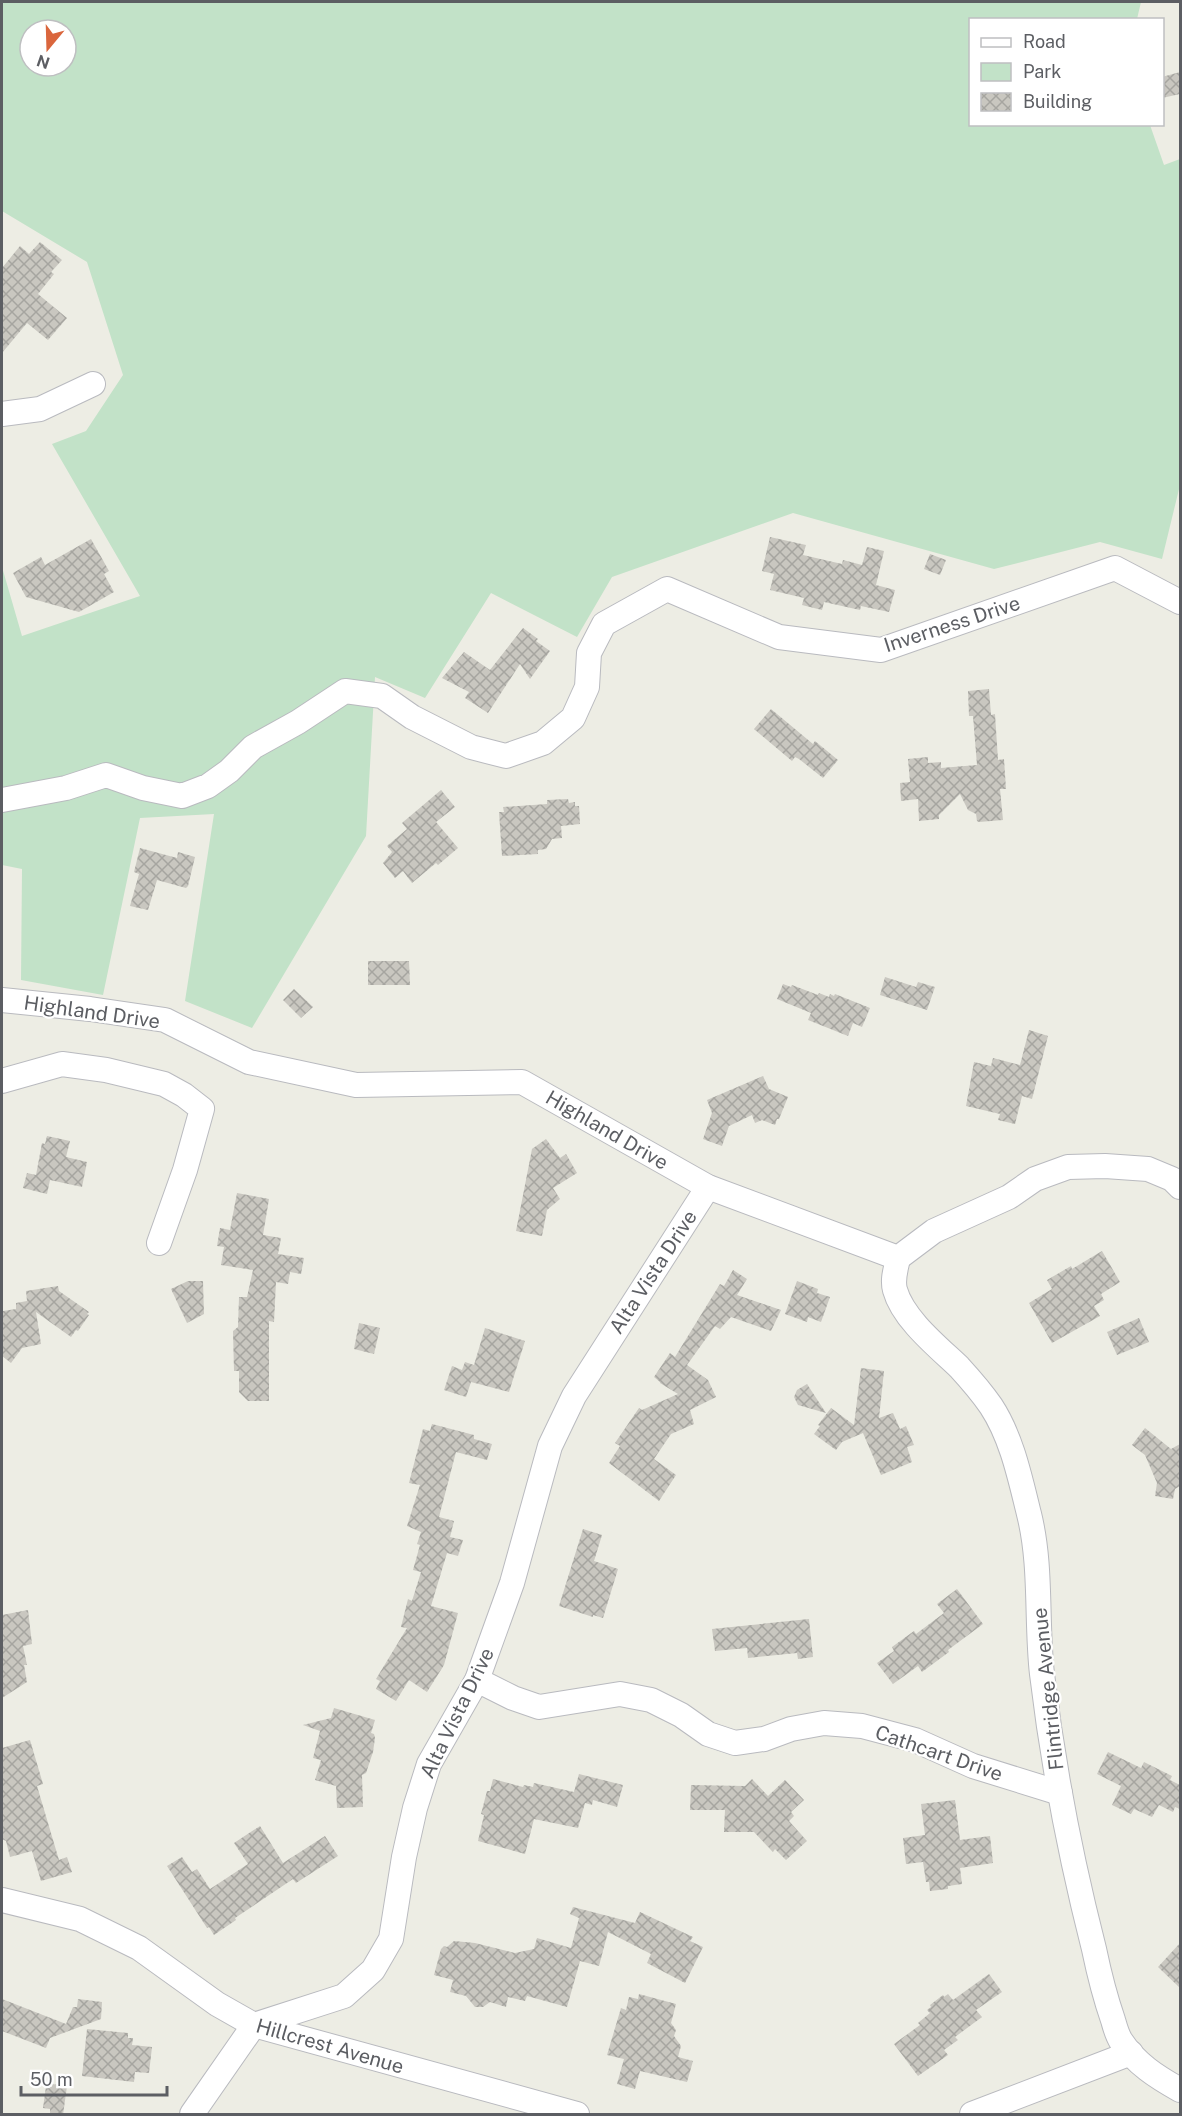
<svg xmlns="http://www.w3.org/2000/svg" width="1182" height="2116" viewBox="0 0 1182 2116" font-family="'Public Sans',sans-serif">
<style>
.green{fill:#c2e2c8;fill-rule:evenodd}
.building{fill:url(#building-cross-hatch)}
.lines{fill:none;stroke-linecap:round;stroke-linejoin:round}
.minor-casing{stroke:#b9babf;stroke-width:26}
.minor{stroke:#fff;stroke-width:24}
.labels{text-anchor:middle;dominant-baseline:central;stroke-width:4.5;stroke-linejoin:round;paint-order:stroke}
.street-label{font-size:20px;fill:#5c5e63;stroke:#fff}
</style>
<defs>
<pattern id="building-cross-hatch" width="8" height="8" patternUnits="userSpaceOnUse" patternTransform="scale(1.5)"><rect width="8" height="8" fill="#c9c7c0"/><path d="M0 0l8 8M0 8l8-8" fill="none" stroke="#a6a5a0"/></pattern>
</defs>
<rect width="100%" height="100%" fill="#edede4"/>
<path class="green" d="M 2,2 L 1141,2 L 1137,19 L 970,20 L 970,124 L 1150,125 L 1164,165 L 1180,159 L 1180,485 L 1162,559 L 1100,542 L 994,569 L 793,513 L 612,577 L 577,637 L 491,593 L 425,698 L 375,677 L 366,836 L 252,1028 L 185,1001 L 214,814 L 140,818 L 103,995 L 21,980 L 22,869 L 2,865 L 2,567 L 22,636 L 140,596 L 52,444 L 86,431 L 123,375 L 87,262 L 2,211 ZM 30,30 L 66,30 L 66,66 L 30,66 Z"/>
<g class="building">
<polygon points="1180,72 1180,94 1162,98 1162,77"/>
<polygon points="40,242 62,260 51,272 54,274 38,294 67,318 48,340 27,323 2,353 2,268 20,246 29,254"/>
<polygon points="770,537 806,545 803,555 842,564 843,560 862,565 867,547 884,551 876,585 895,590 889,612 861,606 860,610 824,602 822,610 802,605 804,598 770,590 774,574 762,571"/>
<polygon points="91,539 109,571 104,574 114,592 79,612 26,597 13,573 41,557 45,565"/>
<polygon points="930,554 946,560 940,575 924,569"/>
<polygon points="523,628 538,639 536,641 550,651 530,679 520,664 488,713 465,698 469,692 442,678 464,652 490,670"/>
<polygon points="989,689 991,715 995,714 998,760 1004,759 1006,789 1000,789 1003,820 979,822 977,821 976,814 968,810 960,794 939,815 939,819 919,821 918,799 901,801 900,783 910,782 908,759 928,757 928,763 941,762 941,768 977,765 973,716 969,716 968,691"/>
<polygon points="771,709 813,744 815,741 838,760 823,778 799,759 795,757 792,761 754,729"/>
<polygon points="441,790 455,807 436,822 458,848 438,865 436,863 412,883 403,871 395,878 383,863 392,852 387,846 407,829 402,823"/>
<polygon points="568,799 569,803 575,802 575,806 579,806 580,824 561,826 562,838 552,839 546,849 538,850 538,854 502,856 499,812 504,812 503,807 547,804 547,800"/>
<polygon points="140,848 177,858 178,852 195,857 188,886 186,888 157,880 148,910 130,906 139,874 134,872"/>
<polygon points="368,961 409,961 410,985 368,985"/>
<polygon points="885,977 916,987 918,982 935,987 927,1010 880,995"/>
<polygon points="783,984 791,987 792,985 818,995 819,993 829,997 830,994 834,996 835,994 870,1008 862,1027 853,1023 848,1036 808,1020 811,1013 777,999"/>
<polygon points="294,989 313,1007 301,1018 283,1000"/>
<polygon points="1029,1030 1048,1036 1032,1099 1022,1096 1015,1124 998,1120 1000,1114 966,1106 974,1062 991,1066 993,1058 1020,1065"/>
<polygon points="763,1076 769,1089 788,1097 779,1119 777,1119 775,1125 762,1120 755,1123 752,1115 729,1126 722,1146 703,1139 712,1113 707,1100"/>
<polygon points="47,1136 70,1141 66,1157 87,1162 82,1187 50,1180 47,1194 23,1188 27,1173 36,1175 42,1143 45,1144"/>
<polygon points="546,1139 560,1158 566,1154 577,1173 553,1188 560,1199 547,1210 542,1236 516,1231 532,1149"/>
<polygon points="237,1193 269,1199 263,1235 281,1238 278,1254 304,1258 301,1274 290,1272 288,1284 276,1282 274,1322 269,1321 269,1401 248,1401 239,1392 239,1371 234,1371 233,1331 238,1327 239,1297 247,1297 253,1270 221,1265 224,1247 217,1246 220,1228 230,1230"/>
<polygon points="1102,1251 1120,1282 1101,1294 1104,1300 1094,1306 1100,1316 1052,1343 1029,1303 1052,1289 1047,1280 1071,1266 1072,1269"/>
<polygon points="733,1270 747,1279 737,1295 781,1310 771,1331 731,1317 720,1329 715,1326 687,1365 708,1380 716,1397 690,1410 694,1424 671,1434 654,1459 676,1475 659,1501 609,1463 620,1446 615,1443 639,1408 642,1410 678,1394 660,1383 660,1382 654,1377 670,1353 675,1357 720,1284 724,1286"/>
<polygon points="188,1281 203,1281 204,1314 187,1323 171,1289"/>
<polygon points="797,1281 818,1289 817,1293 830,1297 821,1322 808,1317 807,1322 785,1314"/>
<polygon points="58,1286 59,1291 89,1312 87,1314 89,1315 78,1331 76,1330 71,1337 36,1312 41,1344 22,1348 11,1363 2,1356 3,1311 16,1309 16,1303 27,1301 26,1291"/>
<polygon points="1139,1318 1149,1342 1117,1355 1107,1332"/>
<polygon points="359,1323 380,1328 374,1354 354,1349"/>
<polygon points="485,1328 525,1341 509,1392 471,1382 466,1397 444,1390 452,1366 462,1370 465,1362 474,1365"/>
<polygon points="861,1368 884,1371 879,1418 893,1413 900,1429 906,1426 914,1445 907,1447 912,1462 881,1475 863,1433 842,1442 836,1450 814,1434 820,1426 818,1425 831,1408 854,1425"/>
<polygon points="807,1384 826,1413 798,1405 794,1397 797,1390"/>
<polygon points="432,1424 474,1435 474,1439 492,1444 487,1460 456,1452 439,1517 454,1521 450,1537 463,1540 458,1556 447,1553 431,1606 458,1613 444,1665 427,1692 409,1680 396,1701 376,1689 380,1681 376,1679 407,1628 401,1627 408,1599 412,1601 421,1572 413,1570 420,1545 417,1544 421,1532 407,1526 420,1485 409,1483 423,1429 430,1431"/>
<polygon points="1145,1428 1171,1449 1180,1444 1180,1486 1175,1489 1173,1499 1155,1496 1157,1483 1145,1455 1132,1445"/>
<polygon points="583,1529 602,1535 594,1561 618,1569 603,1618 593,1615 593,1617 559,1606"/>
<polygon points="957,1589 983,1624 948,1650 949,1652 922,1672 918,1666 893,1684 877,1663 894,1651 892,1647 914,1631 916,1634 944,1613 937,1604"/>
<polygon points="28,1610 32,1644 23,1646 27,1665 24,1665 27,1682 2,1698 2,1615"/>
<polygon points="809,1619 813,1657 798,1659 797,1653 748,1658 747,1648 715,1651 712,1629"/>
<polygon points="334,1708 375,1720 371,1733 374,1734 375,1738 373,1752 366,1773 362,1775 363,1807 337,1808 336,1786 315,1780 321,1760 313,1758 320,1731 303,1725 331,1718"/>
<polygon points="30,1740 43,1784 37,1786 59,1860 67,1857 72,1872 41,1881 32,1851 10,1857 6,1841 2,1839 2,1748"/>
<polygon points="1108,1752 1141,1768 1144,1762 1172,1776 1170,1780 1180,1785 1180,1809 1175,1807 1173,1812 1159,1805 1152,1817 1134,1809 1131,1814 1112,1805 1121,1786 1097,1774"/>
<polygon points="579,1774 623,1785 617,1807 593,1800 592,1805 585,1803 578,1828 534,1819 525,1854 478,1841 484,1815 481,1814 487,1791 490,1791 493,1779 523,1787 524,1785 533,1787 534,1783 574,1792"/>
<polygon points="752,1779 768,1796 785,1780 804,1800 791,1812 794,1816 789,1821 807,1841 786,1860 775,1849 773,1852 754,1832 724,1832 725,1810 690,1810 691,1785 745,1786"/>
<polygon points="955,1800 960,1840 990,1836 993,1863 960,1868 962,1884 948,1886 948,1889 930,1891 929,1882 926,1882 923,1862 906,1864 903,1838 925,1835 921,1804"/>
<polygon points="260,1826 283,1863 325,1836 338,1856 296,1883 293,1879 235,1918 236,1920 214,1935 209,1927 207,1928 167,1866 182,1857 192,1872 197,1869 210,1889 248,1864 234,1843"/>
<polygon points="573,1907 635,1923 640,1912 693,1937 690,1941 703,1947 685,1983 647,1963 651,1954 608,1932 599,1966 580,1961 567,2007 527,1996 525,2001 508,1997 506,2007 490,2002 483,2007 475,2007 466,1996 450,1992 453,1980 434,1975 441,1949 444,1946 447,1947 454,1941 475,1943 515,1953 534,1949 537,1938 571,1948 579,1918 570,1914"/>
<polygon points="1180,1943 1180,1988 1158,1967"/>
<polygon points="989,1974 1002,1992 976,2010 982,2017 955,2037 958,2040 944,2050 948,2055 918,2076 894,2044 920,2025 918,2023 930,2013 927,2010 931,2007 930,2005 943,1995 944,1997 948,1994 953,2000"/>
<polygon points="639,1994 676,2004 671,2023 676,2030 674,2036 681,2046 678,2057 693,2061 687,2082 640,2071 635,2089 617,2084 624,2059 607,2055 621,2008 626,2010 629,1997 638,1999"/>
<polygon points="2,1999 66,2024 73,2007 77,2007 78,1999 102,2002 101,2019 50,2038 46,2048 2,2031"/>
<polygon points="87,2029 128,2033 128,2038 133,2038 132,2045 152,2047 149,2073 135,2072 134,2082 82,2076"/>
<polygon points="52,2084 67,2086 63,2115 50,2115 50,2109 43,2108 46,2086 52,2087"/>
</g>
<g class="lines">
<defs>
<g id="minor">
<polyline points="2,414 40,409 93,384"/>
<polyline points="2,800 66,788 106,775 143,788 182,796 208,786 229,771 253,747 298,722 345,691 382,696 412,717 471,747 506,756 543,743 573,718 587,687 589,653 604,624 667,589 779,637 881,650 1115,568 1180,602"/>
<polyline points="2,1000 90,1009 165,1020 249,1062 356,1085 522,1082 708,1187 898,1258 934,1231 1009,1197 1035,1179 1068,1167 1105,1166 1148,1169 1172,1179 1180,1187"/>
<polyline points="2,1081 62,1064 106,1070 164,1084 184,1095 202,1109 185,1170 159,1243"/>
<path d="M 898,1258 C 896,1269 892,1279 895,1290 C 903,1319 938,1347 959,1367 C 970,1379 982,1393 991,1406 C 1012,1438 1020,1478 1029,1514 C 1042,1566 1036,1621 1042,1674 C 1053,1766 1071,1859 1094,1949 C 1099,1973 1105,1997 1113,2020 C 1115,2027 1117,2035 1121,2041 C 1136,2064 1157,2077 1180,2090"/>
<polyline points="477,1680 513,1698 539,1707 620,1694 651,1700 681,1715 708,1734 735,1743 764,1739 791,1729 824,1723 862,1726 915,1740 973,1766 1060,1793"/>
<polyline points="2,1900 80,1919 139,1948 217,2004 254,2025 577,2114"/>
<polyline points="192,2114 254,2025 344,1996 373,1970 391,1939 404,1857 415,1808 429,1764 477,1680 512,1583 550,1446 574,1396 708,1187"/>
<polyline points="972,2114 1131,2053"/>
</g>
</defs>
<use href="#minor" class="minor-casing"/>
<use href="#minor" class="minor"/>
</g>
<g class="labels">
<g class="street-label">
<text transform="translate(952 624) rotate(-18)">Inverness Drive</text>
<text transform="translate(92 1012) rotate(8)">Highland Drive</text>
<text transform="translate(607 1130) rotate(30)">Highland Drive</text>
<text transform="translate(653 1272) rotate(-57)">Alta Vista Drive</text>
<text transform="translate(1048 1689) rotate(-96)">Flintridge Avenue</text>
<text transform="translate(457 1713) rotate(-64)">Alta Vista Drive</text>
<text transform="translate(939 1753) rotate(19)">Cathcart Drive</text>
<text transform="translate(330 2046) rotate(16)">Hillcrest Avenue</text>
</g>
</g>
<rect width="1182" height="2116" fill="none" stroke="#5c5e63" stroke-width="6"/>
<rect x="969" y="18" width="195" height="108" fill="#ffffff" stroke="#bebfc1" stroke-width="1.5"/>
<rect x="981" y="38" width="30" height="9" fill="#ffffff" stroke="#bebfc1" stroke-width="1.5"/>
<text x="1023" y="48" font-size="18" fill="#5c5e63">Road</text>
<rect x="981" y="63" width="30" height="18" fill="#c2e2c8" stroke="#bebfc1" stroke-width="1.5"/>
<text x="1023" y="78" font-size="18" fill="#5c5e63">Park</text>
<rect x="981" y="93" width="30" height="18" fill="url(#building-cross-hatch)" stroke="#bebfc1" stroke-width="1.5"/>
<text x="1023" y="108" font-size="18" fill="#5c5e63">Building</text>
<g transform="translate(48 48) rotate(199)"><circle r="28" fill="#ffffff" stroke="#bebfc1" stroke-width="1.5"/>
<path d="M0-4.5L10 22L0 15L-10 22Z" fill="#da663d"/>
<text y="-9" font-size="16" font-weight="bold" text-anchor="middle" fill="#5c5e63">N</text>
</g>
<path d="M21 2086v9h146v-9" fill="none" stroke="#5c5e63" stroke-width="3"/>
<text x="30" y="2086" font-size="18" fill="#5c5e63" stroke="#ffffff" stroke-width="4.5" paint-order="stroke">50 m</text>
</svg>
